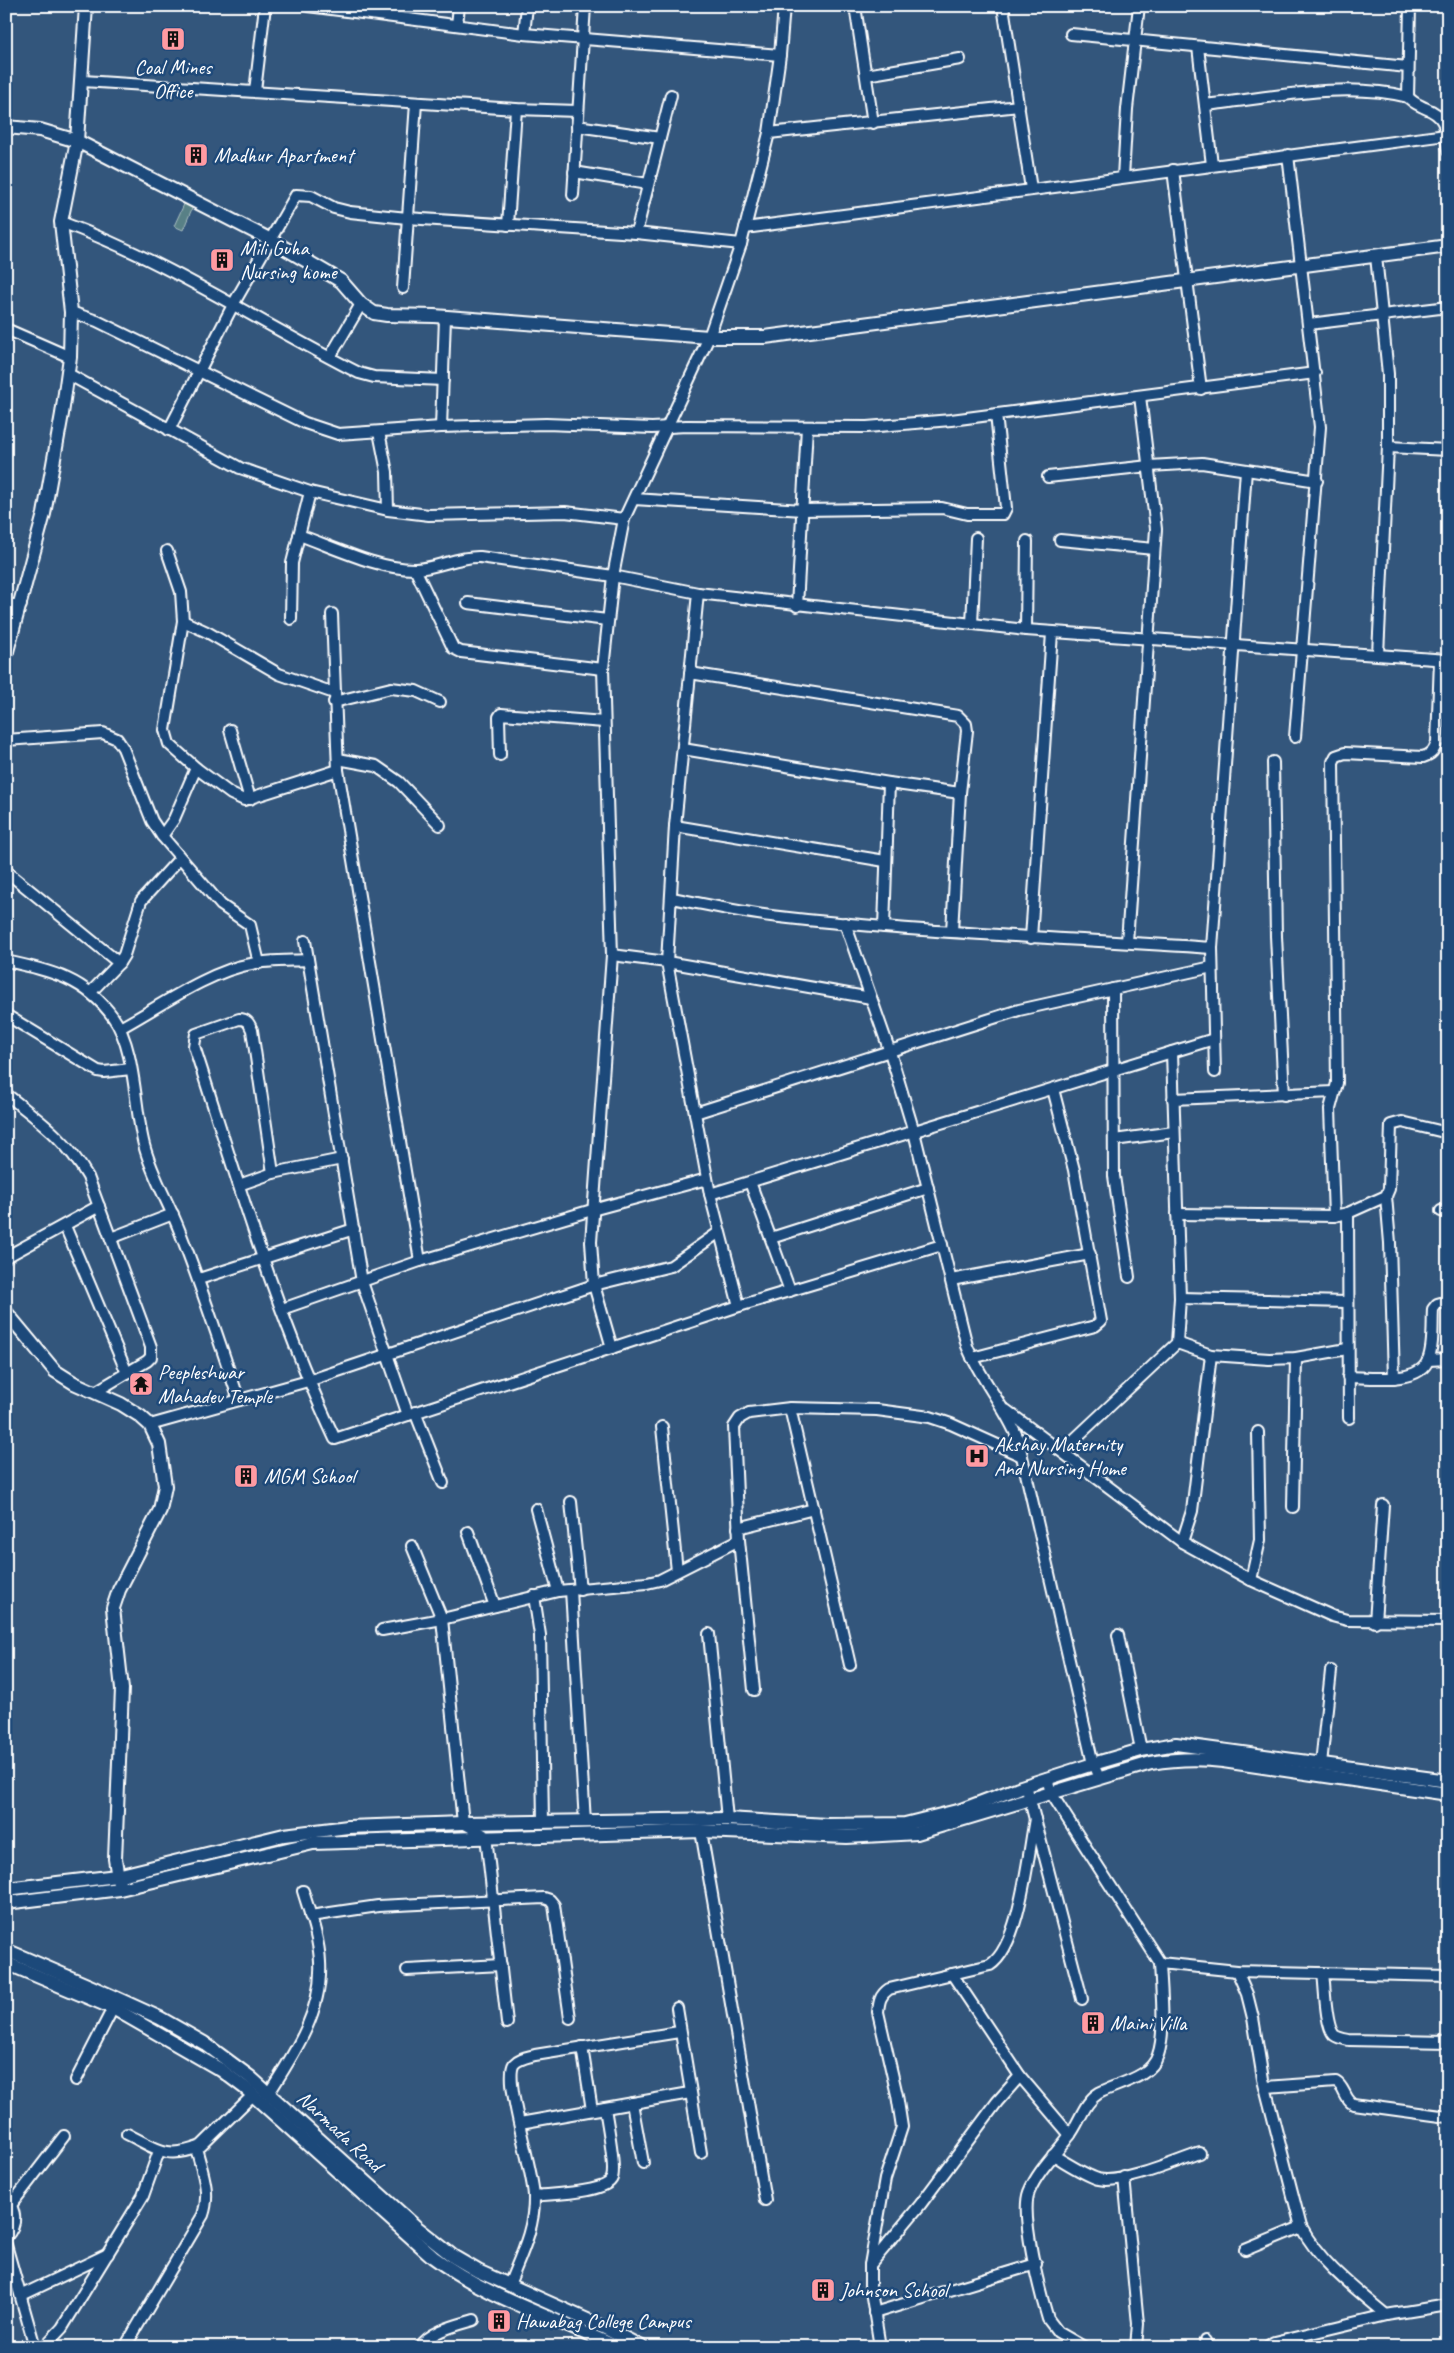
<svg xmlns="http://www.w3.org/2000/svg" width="1454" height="2353" viewBox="0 0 1454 2353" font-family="Caveat,sans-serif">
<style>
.green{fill:#598086;stroke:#acc0c2}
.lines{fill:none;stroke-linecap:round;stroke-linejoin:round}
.minor-casing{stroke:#fff;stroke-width:14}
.tertiary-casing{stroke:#fff;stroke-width:16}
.minor{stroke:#1f4a7a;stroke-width:10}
.tertiary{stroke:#1f4a7a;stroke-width:12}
.labels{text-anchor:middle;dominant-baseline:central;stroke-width:5;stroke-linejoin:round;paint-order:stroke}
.poi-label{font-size:21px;fill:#fff;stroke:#1f4a7a;text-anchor:start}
.street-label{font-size:21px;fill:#fff;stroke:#1f4a7a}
</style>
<rect width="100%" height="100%" fill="#33567c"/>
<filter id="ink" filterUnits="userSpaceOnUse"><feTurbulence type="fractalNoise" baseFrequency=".02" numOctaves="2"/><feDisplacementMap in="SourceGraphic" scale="10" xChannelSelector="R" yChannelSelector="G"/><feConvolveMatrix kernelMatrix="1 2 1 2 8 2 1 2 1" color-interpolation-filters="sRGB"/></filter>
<g filter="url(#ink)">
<polygon class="green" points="186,200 194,204 183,230 174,226"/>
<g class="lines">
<defs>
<g id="minor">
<polyline points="308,6 524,34 780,55"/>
<polyline points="855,6 873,123"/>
<polyline points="1003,6 1031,189"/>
<path d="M 1410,6 L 1408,97 C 1413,103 1419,105 1425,108 C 1448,117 1445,129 1448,151"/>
<polyline points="457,25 459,6"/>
<polyline points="524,34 527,6"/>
<polyline points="1071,34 1408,67"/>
<polyline points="1198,47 1212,165"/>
<polyline points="866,75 960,59"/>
<polyline points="83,81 516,109 578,111"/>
<polyline points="255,91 265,6"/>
<path d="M 1205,105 C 1270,98 1344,81 1408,97"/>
<polyline points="577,126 660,138"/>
<polyline points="769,133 1019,106"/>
<polyline points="1288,155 1320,427 1295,737"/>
<polyline points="1173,170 1201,389"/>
<polyline points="574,172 648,184"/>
<polyline points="1123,177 1127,109 1139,6"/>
<polyline points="573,195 585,6"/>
<path d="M 61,222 C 166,260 260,323 359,373 L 374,377 L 443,380"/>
<polyline points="508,225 516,109"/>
<polyline points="745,228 1446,135"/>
<polyline points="636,233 671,95"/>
<polyline points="1376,256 1388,374 1388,447 1378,654"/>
<polyline points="403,288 416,103"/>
<polyline points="71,312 97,321 305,423 338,434 441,427 546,424 652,428 686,426 867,427 951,420 1315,373"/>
<polyline points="1309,324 1448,307"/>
<polyline points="6,329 70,357"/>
<polyline points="330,357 361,304"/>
<polyline points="68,374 240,468 310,492 388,510 429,515 565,512 624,519"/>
<polyline points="441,427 445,318"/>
<polyline points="169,430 234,303 296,195 311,196 334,208 350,212 407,218 636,233 741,244"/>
<polyline points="379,432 387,472 388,510"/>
<polyline points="1388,447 1448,450"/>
<polyline points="1048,477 1149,466 1202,463 1317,481"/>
<polyline points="634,499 803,510 942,508 967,514 1003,514 1006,508 996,414"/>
<path d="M 299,535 C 333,547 380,570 416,569 C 438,568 458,556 480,557 L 613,576 L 698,593 L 1026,630 L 1448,660"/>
<polyline points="1060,540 1154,549"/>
<polyline points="167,551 181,592 183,621 165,730 169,744 196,768 231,794 244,800 338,770"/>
<polyline points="415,569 453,648 461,652 603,669"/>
<polyline points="698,593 675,826 667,962 710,1194 739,1306"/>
<polyline points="468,603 607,620"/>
<polyline points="6,605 21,605"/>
<polyline points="797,606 807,427"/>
<polyline points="332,614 338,770 420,1261"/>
<polyline points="291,619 292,563 310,492"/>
<polyline points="183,621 207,632 279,674 334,693"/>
<polyline points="972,624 976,538"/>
<polyline points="1026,630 1027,541"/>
<polyline points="690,673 958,716 966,724 967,731 960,793 952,931"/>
<polyline points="334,702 391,688 416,691 440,702"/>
<polyline points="230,730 250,799"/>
<polyline points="6,740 103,733 117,739 123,748 152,821 162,836 221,905 250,925 259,963"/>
<polyline points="683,749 889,783 960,793"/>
<polyline points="500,755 499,717 501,714 604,722"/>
<polyline points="338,759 376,766 399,782 440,825"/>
<polyline points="1273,762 1276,936 1284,1095"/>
<polyline points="675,826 885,861"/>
<polyline points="162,836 174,819 196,768"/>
<polyline points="6,871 119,963"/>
<path d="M 671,898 C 704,904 738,912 771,916 C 918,933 1065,938 1212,948"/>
<path d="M 845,923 L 890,1052 L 914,1132 L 967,1346 C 980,1379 1005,1406 1018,1439 L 1093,1764 L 1099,1778"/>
<polyline points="884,927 889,783"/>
<polyline points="1031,938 1052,633"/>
<polyline points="305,941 362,1282 408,1415"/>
<polyline points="1127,942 1156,529 1140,396"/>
<polyline points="612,955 667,962 871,998"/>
<path d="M 6,961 C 51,971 85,978 113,1017 C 136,1049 134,1108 144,1145 C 152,1176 169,1203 180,1232 C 202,1288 220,1344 239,1400"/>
<polyline points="1113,989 1114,1176 1129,1277"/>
<polyline points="91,992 119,963 124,955 141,901 180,858"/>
<polyline points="6,1015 98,1071 104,1072 131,1069"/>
<path d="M 120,1028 C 157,1008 209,971 251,964 C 269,960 289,961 308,960"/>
<polyline points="1215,1072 1212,948 1246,470"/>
<path d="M 6,1094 C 40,1121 66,1139 88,1177 L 151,1347 L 151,1357 L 147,1361 L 95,1392"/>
<polyline points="1173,1099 1334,1092"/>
<polyline points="695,1113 1019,1010 1212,967"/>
<polyline points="1114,1140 1174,1132"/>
<path d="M 273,1173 L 252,1030 C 249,1023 247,1019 239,1019 L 196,1034 L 194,1046 C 237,1178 276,1314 335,1439 L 739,1306 L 942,1245"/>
<polyline points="750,1182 790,1291"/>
<polyline points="239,1185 273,1173 342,1159"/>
<polyline points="710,1194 1214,1039"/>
<polyline points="1386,1196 1390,1243 1394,1378"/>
<polyline points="1441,1211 1448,1212"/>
<polyline points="1348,1213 1349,1418"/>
<polyline points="1177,1214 1334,1216 1348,1213 1386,1196 1389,1189 1391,1125 1402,1122 1448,1133"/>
<path d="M 1334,1216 L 1330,1109 L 1337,1083 L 1333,762 L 1336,756 L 1345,753 L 1423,757 C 1432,754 1434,751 1437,742 L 1440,660"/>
<polyline points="65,1226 127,1373"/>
<polyline points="111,1238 173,1214"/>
<polyline points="771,1238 928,1188"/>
<polyline points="6,1257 99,1206"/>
<polyline points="199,1279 354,1229"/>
<polyline points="951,1280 1090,1254"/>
<polyline points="1180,1298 1347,1302"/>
<polyline points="282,1309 420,1261 592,1210 707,1179"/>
<polyline points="1177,1343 1211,1355 1269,1359 1296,1358 1347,1349"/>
<polyline points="612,1348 594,1285 591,1242 612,955 603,669 613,576 624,519 709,337 741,244 769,133 780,55 784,6"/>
<polyline points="972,1358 1095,1326 1101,1321 1074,1170 1053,1089"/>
<polyline points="1428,1360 1448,1359"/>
<path d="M 1348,1377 C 1368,1377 1419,1385 1428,1360 C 1434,1346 1432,1325 1433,1309 L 1437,1304 L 1448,1301"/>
<polyline points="790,1408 850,1665"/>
<polyline points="1006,1410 1182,1542 1251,1580 1332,1616 1347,1620 1448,1621"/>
<polyline points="415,1412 443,1483"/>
<polyline points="150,1425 308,1381 594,1285 671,1266 718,1233"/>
<polyline points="662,1427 677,1571"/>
<polyline points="1063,1450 1177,1343 1180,1298 1172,1052"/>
<polyline points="571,1502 580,1590"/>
<polyline points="1293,1507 1296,1358"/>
<polyline points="536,1509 558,1591"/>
<polyline points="738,1528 814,1509"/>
<polyline points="468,1532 495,1606"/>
<polyline points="1182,1542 1192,1511 1211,1355"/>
<polyline points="412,1546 442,1619 463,1823 486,1836 507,2023"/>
<polyline points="1251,1580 1260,1540 1258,1432"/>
<polyline points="571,1590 585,1822"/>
<polyline points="534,1596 540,1635 543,1822"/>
<polyline points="1375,1622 1383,1505"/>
<polyline points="382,1630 442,1619 558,1591 647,1583 660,1580 739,1540"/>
<polyline points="709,1634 727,1819"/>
<polyline points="1118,1635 1141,1750"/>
<polyline points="754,1690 739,1540 734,1427 740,1418 749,1413 790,1408 877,1410 930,1417 951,1424 1022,1456"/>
<polyline points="1321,1764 1331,1671"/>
<polyline points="1047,1778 1051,1793 1160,1963 1237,1971 1448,1976"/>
<polyline points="1026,1785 1082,1999"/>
<polyline points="701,1831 765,2200"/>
<polyline points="310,1916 378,1906 544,1898 550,1900 554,1905 570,2018"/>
<polyline points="407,1970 501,1965"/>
<path d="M 1237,1971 L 1247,1994 L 1253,2018 L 1263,2079 L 1301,2227 C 1321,2264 1354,2288 1386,2315"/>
<path d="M 1323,1973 C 1325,1987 1325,2025 1334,2035 C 1338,2038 1344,2039 1349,2040 L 1448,2042"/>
<polyline points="952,1974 1020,2076 1070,2135"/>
<polyline points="677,2008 701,2153"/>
<polyline points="582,2047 592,2110"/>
<polyline points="76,2080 113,2008"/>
<path d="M 1266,2087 L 1336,2082 C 1345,2087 1344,2099 1353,2104 L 1448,2117"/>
<path d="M 269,2093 C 294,2054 323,2011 320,1962 C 319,1938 310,1914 303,1891"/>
<polyline points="632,2103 643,2163"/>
<polyline points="520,2123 690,2093"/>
<path d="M 127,2134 C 157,2149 166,2160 201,2146 L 253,2095"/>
<path d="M 1053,2155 C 1067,2163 1083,2174 1098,2179 C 1121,2185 1177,2161 1200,2153"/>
<polyline points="1124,2177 1138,2324 1136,2347"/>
<path d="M 6,2196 C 15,2211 19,2223 6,2237"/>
<path d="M 534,2196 C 550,2194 607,2193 612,2178 C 616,2167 607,2122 605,2108"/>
<polyline points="11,2205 64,2136"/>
<polyline points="6,2245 35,2347"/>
<polyline points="1245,2250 1301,2227"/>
<polyline points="870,2265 920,2205 997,2102 1020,2076"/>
<path d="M 509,2285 C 520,2257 535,2228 534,2197 C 534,2172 503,2080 514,2064 C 519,2058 528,2057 535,2055 L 679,2032"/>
<polyline points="22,2295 108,2254"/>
<polyline points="874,2313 1036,2264"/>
<polyline points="1205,2341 1207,2347"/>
<polyline points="44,2347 62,2328 143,2196 159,2151"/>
<path d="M 125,2347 L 203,2215 C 211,2192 202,2171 196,2148"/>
<path d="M 420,2347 C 430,2331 457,2325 474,2320"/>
<path d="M 880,2347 L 870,2285 L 870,2265 L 885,2179 L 902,2127 L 897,2095 L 878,2012 C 879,2002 880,1995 889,1989 L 990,1965 C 1020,1946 1028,1854 1035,1819"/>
<path d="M 1084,2347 L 1058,2332 L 1048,2319 C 1040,2293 1020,2215 1029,2192 C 1038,2170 1056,2154 1069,2136 C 1080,2122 1084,2102 1099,2093 C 1118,2083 1151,2078 1158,2055 C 1166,2033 1161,1987 1160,1963"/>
<polyline points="1267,2347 1274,2342 1386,2315 1448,2305"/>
</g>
<g id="tertiary">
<polyline points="6,127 40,130 77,141 269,239 341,281 361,304 374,313 387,315 434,316 709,337 765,337 1448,246"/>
<polyline points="6,655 44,514 62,414 70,357 71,312 61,222 77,141 86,6"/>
<polyline points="6,1312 55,1371 74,1383 121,1404 140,1416 150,1425 159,1444 165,1486 160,1510 119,1590 113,1608 122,1689 115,1859 119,1884"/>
<polyline points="6,1889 117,1876 284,1835 348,1827 463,1823 727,1819 827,1825 905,1824 961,1810 1021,1787 1093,1764 1141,1750 1176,1744 1448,1781"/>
<path d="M 6,1903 L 120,1889 L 313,1843 L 701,1831 L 847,1837 L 917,1833 L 1151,1763 C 1175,1759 1198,1758 1223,1761 L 1448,1794"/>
<polyline points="6,1950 92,1987 160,2018 204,2043 250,2077 415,2226 454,2257 478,2271 603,2327 642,2347"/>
<path d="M 6,1963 L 113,2008 L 221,2070 L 245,2088 L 433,2257 C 488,2298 555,2318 616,2347"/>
</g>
</defs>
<use href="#minor" class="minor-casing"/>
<use href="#tertiary" class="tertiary-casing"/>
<use href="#minor" class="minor"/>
<use href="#tertiary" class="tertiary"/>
</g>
</g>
<defs>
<symbol id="building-square" viewBox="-11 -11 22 22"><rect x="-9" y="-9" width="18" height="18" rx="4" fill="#ff9aa2" stroke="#1f4a7a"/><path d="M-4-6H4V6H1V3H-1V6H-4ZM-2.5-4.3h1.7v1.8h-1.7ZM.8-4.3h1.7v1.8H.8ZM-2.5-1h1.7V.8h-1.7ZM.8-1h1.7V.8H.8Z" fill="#111"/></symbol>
<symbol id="temple-square" viewBox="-11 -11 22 22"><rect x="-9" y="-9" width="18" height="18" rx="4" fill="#ff9aa2" stroke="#1f4a7a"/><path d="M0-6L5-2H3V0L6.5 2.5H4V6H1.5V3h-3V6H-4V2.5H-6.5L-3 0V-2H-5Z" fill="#111"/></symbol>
<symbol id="hospital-square" viewBox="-11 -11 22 22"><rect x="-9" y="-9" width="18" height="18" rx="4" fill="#ff9aa2" stroke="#1f4a7a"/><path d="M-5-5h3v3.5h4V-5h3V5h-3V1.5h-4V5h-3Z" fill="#111"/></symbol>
</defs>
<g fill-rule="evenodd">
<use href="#building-square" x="159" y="25" width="28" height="28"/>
<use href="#building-square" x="182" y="141" width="28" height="28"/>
<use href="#building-square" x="208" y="246" width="28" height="28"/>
<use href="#temple-square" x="127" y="1370" width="28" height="28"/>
<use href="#hospital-square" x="963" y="1442" width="28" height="28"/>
<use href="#building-square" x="232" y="1462" width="28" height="28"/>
<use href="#building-square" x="1079" y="2009" width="28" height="28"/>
<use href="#building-square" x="809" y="2276" width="28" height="28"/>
<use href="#building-square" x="485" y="2307" width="28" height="28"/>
</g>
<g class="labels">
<g class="poi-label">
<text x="173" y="67" text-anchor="middle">Coal Mines<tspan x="173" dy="24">Office</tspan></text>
<text x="214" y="155">Madhur Apartment</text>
<text x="240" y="248">Mili Guha<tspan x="240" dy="24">Nursing home</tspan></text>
<text x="158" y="1372">Peepleshwar<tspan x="158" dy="24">Mahadev Temple</tspan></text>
<text x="994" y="1444">Akshay Maternity<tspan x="994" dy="24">And Nursing Home</tspan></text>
<text x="264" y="1476">MGM School</text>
<text x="1110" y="2023">Maini Villa</text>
<text x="840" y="2290">Johnson School</text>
<text x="516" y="2321">Hawabag College Campus</text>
</g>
<g class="street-label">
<text transform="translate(340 2131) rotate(43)">Narmada Road</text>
</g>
</g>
<rect width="1454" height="2353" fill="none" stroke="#1f4a7a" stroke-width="25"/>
<rect x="12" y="12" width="1429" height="2328" fill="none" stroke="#fff" stroke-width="2" filter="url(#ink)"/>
</svg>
